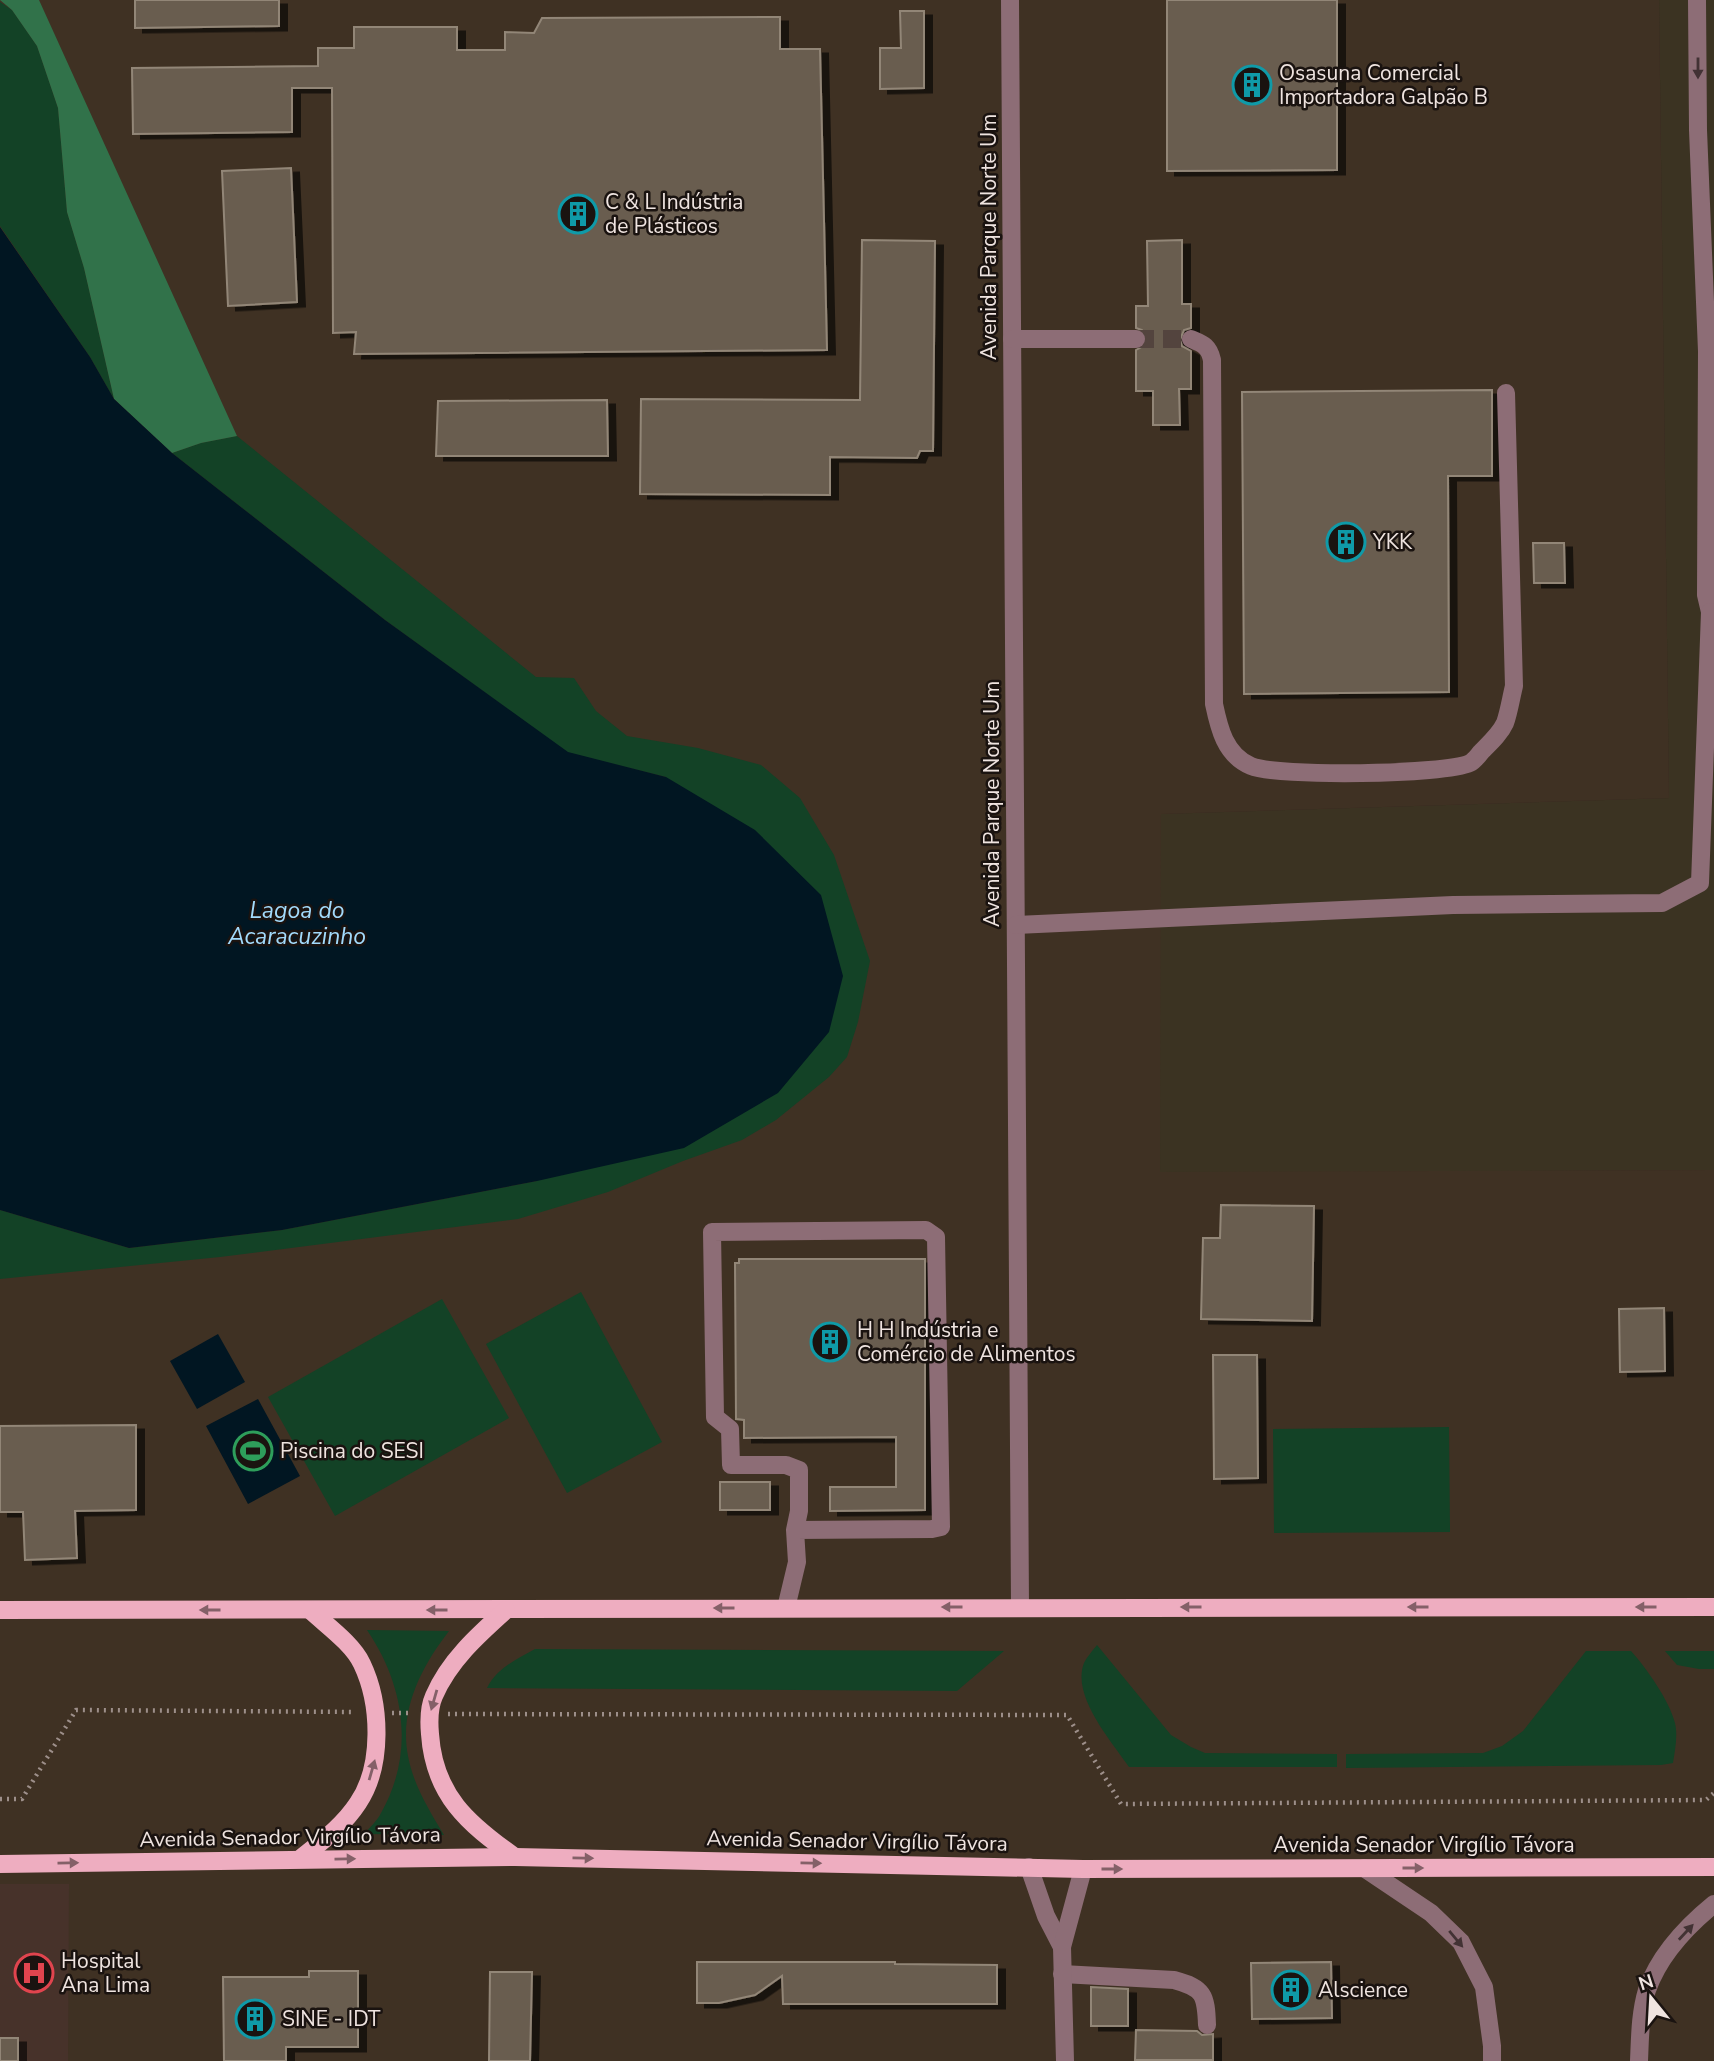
<svg xmlns="http://www.w3.org/2000/svg" width="1714" height="2061" viewBox="0 0 1714 2061" font-family="'Nunito Sans',sans-serif">
<style>
.commercial{fill:#3b3322}
.industrial{fill:#3f3123}
.built{fill:#47322a}
.green{fill:#134226}
.forest{fill:#31724a}
.water{fill:#011622}
.building{fill:#695d50;stroke:#928677;stroke-width:2;filter:url(#shadow)}
.lines{fill:none;stroke-linecap:round;stroke-linejoin:round}
.minor-tunnel{stroke:#53443e;stroke-width:18;stroke-dasharray:18 9;stroke-linecap:butt}
.path{stroke:#9d8f8a;stroke-width:4.5;stroke-dasharray:2 5;stroke-linecap:butt}
.minor{stroke:#8d6d76;stroke-width:18}
.major{stroke:#eeadc0;stroke-width:18}
.oneway{fill:#423234}
.oneway2{fill:#846068}
.labels{text-anchor:middle;dominant-baseline:central;stroke-width:5;stroke-linejoin:round;paint-order:stroke}
.poi-label{font-size:21px;fill:#efe4e0;stroke:#1a1310;text-anchor:start}
.street-label{font-size:21px;fill:#efe4e0;stroke:#1a1310}
.water-label{font-size:23px;font-style:italic;fill:#a2dafb;stroke:#1a1310}
</style>
<defs>
<filter id="shadow"><feDropShadow dx="8" dy="4.5" stdDeviation="0" flood-color="#0009"/></filter>
</defs>
<rect width="100%" height="100%" fill="#382822"/>
<polygon class="commercial" points="1659,0 1714,0 1714,1170 1160,1173 1160,814 1669,798"/>
<polygon class="industrial" points="0,0 1659,0 1669,798 1161,814 1160,1172 1714,1170 1714,2061 0,2061"/>
<polygon class="built" points="0,1884 69,1884 68,2061 0,2061"/>
<g class="green">
<polygon points="0,2 12,10 37,46 58,108 67,212 84,268 114,399 90,357 0,226"/>
<polygon points="237,436 536,677 574,678 596,711 627,736 698,748 761,765 800,798 834,855 870,961 858,1022 847,1057 829,1077 776,1120 742,1140 683,1161 608,1192 518,1219 220,1257 0,1279 0,1210 129,1248 282,1230 537,1181 666,777 568,753 385,620 172,453 201,443"/>
<polygon points="581,1292 662,1442 567,1493 486,1344"/>
<polygon points="442,1299 509,1418 335,1516 268,1397"/>
<polygon points="1449,1427 1450,1532 1274,1533 1273,1429"/>
<path d="M 367,1630 L 449,1631 C 422,1666 399,1709 408,1756 C 413,1784 429,1810 444,1835 L 364,1834 C 370,1827 377,1821 381,1813 C 415,1753 405,1686 367,1630 Z"/>
<path d="M 1097,1645 L 1171,1735 L 1191,1747 L 1205,1753 L 1337,1754 L 1337,1767 L 1129,1767 C 1112,1742 1071,1696 1084,1663 C 1087,1657 1093,1650 1097,1645 Z"/>
<path d="M 535,1649 L 1004,1651 L 957,1691 L 487,1688 C 497,1668 517,1659 535,1649 Z"/>
<path d="M 1586,1651 L 1631,1651 C 1647,1669 1669,1700 1675,1723 C 1678,1736 1675,1750 1673,1763 L 1661,1765 L 1346,1768 L 1346,1754 L 1483,1753 L 1502,1746 L 1523,1731 Z"/>
<polygon points="1665,1651 1714,1651 1714,1669 1699,1669 1677,1665"/>
</g>
<polygon class="forest" points="0,0 39,0 237,436 201,443 172,453 114,399 84,268 67,212 58,108 37,46 12,10"/>
<g class="water">
<polygon points="0,227 90,357 114,399 172,453 385,620 568,752 666,777 755,830 821,895 843,976 829,1032 778,1093 684,1148 537,1181 282,1230 129,1248 0,1210"/>
<polygon points="218,1334 245,1382 197,1409 170,1361"/>
<polygon points="258,1399 300,1476 248,1504 206,1426"/>
</g>
<g class="building">
<polygon points="135,0 279,0 279,26 135,28"/>
<polygon points="1167,0 1337,0 1337,170 1167,171"/>
<polygon points="900,11 924,11 924,88 880,89 880,48 901,48"/>
<polygon points="780,17 780,49 820,49 827,350 354,354 356,332 333,333 332,88 292,88 292,132 133,134 132,68 318,66 318,48 354,48 354,27 457,27 457,50 505,50 505,32 534,33 542,18"/>
<polygon points="291,168 297,302 228,306 222,171"/>
<polygon points="862,240 935,241 933,451 920,451 917,458 830,457 830,495 640,494 641,399 860,400"/>
<polygon points="1182,240 1182,304 1191,304 1191,328 1184,330 1180,340 1182,346 1191,351 1191,389 1179,389 1180,425 1153,425 1153,391 1136,391 1136,350 1145,345 1147,338 1142,330 1136,328 1136,306 1148,306 1147,241"/>
<polygon points="1492,390 1492,476 1448,476 1449,692 1244,694 1242,392"/>
<polygon points="607,400 608,456 436,456 438,401"/>
<polygon points="1533,543 1564,543 1565,583 1534,583"/>
<polygon points="1221,1205 1314,1206 1312,1321 1201,1319 1203,1238 1220,1238"/>
<polygon points="739,1259 925,1259 925,1510 830,1511 830,1487 896,1487 896,1437 744,1438 744,1420 736,1419 735,1263 739,1263"/>
<polygon points="1664,1308 1665,1371 1620,1372 1619,1309"/>
<polygon points="1213,1355 1257,1355 1258,1478 1214,1479"/>
<polygon points="136,1425 136,1510 75,1511 77,1558 25,1560 23,1512 0,1512 0,1426"/>
<rect x="720" y="1482" width="50" height="28"/>
<polygon points="697,1962 895,1962 895,1964 997,1965 997,2004 783,2004 782,1976 755,1995 719,2003 697,2003"/>
<polygon points="1331,1962 1332,2018 1252,2019 1251,1963"/>
<polygon points="309,1971 358,1971 358,2047 286,2047 286,2061 224,2061 223,1977 309,1977"/>
<polygon points="490,1972 532,1972 530,2061 489,2061"/>
<polygon points="1091,1987 1128,1989 1128,2026 1091,2026"/>
<polygon points="1136,2030 1197,2031 1202,2035 1213,2034 1213,2060 1135,2060"/>
<rect x="0" y="2038" width="18" height="23"/>
</g>
<g class="lines">
<polyline class="minor-tunnel" points="1136,339 1191,339"/>
<g class="path">
<polyline points="392,1713 411,1713"/>
<polyline points="448,1714 1067,1715 1121,1804 1706,1800 1714,1793"/>
<polyline points="0,1799 22,1799 76,1710 355,1712"/>
</g>
<g class="minor">
<polyline points="1010,0 1020,1607"/>
<polyline points="1697,0 1698,130 1707,351 1706,595 1710,612 1714,618"/>
<polyline points="1012,339 1136,339"/>
<path d="M 1191,339 C 1203,344 1209,346 1212,360 L 1214,704 C 1219,728 1225,755 1251,766 C 1277,777 1445,775 1470,763 C 1474,761 1478,756 1481,752 C 1490,743 1500,734 1505,723 C 1509,712 1511,698 1514,686 L 1506,393"/>
<polyline points="1016,925 1453,905 1662,903 1700,883 1710,612"/>
<polyline points="786,1608 797,1562 795,1530 799,1511 799,1470 786,1465 731,1465 730,1429 715,1417 712,1232 926,1230 936,1237 941,1527 932,1529 795,1530"/>
<polyline points="1029,1867 1046,1916 1062,1947"/>
<polyline points="1364,1868 1431,1913 1461,1942 1484,1987 1492,2046 1492,2061"/>
<path d="M 1062,1974 L 1174,1980 C 1204,1988 1206,1995 1207,2025"/>
<polyline points="1065,2061 1062,1947 1083,1869"/>
<path d="M 1639,2061 C 1640,2038 1640,2013 1647,1990 C 1659,1956 1687,1926 1714,1904"/>
</g>
<g class="major">
<polyline points="0,1610 1714,1607"/>
<path d="M 506,1610 C 478,1635 449,1661 434,1696 C 429,1707 429,1723 430,1734 C 434,1795 468,1824 515,1857"/>
<path d="M 300,1859 C 321,1842 343,1826 358,1803 C 383,1766 381,1704 362,1664 C 353,1644 326,1625 310,1610"/>
<polyline points="0,1864 515,1857 1083,1869 1714,1867"/>
</g>
</g>
<defs><path id="oneway-solid" d="M-6-.8H1V-3.2L6.5 0L1 3.2V.8H-6Z" transform="scale(1.75)"/></defs>
<g class="oneway">
<use href="#oneway-solid" transform="translate(1698 68) rotate(90)"/>
<use href="#oneway-solid" transform="translate(1686 1932) rotate(-47)"/>
<use href="#oneway-solid" transform="translate(1456 1939) rotate(50)"/>
</g>
<g class="oneway2">
<use href="#oneway-solid" transform="translate(952 1607) rotate(180)"/>
<use href="#oneway-solid" transform="translate(1191 1607) rotate(180)"/>
<use href="#oneway-solid" transform="translate(1418 1607) rotate(180)"/>
<use href="#oneway-solid" transform="translate(1646 1607) rotate(180)"/>
<use href="#oneway-solid" transform="translate(724 1608) rotate(180)"/>
<use href="#oneway-solid" transform="translate(210 1610) rotate(-180)"/>
<use href="#oneway-solid" transform="translate(437 1610) rotate(-180)"/>
<use href="#oneway-solid" transform="translate(434 1700) rotate(106)"/>
<use href="#oneway-solid" transform="translate(372 1770) rotate(-74)"/>
<use href="#oneway-solid" transform="translate(583 1858) rotate(1)"/>
<use href="#oneway-solid" transform="translate(345 1859) rotate(-1)"/>
<use href="#oneway-solid" transform="translate(68 1863) rotate(-1)"/>
<use href="#oneway-solid" transform="translate(811 1863) rotate(1)"/>
<use href="#oneway-solid" transform="translate(1413 1868)"/>
<use href="#oneway-solid" transform="translate(1112 1869)"/>
</g>
<defs>
<symbol id="building-ring" viewBox="-11 -11 22 22"><circle r="9.5" fill="#1a1310" stroke="#0f9aa8" stroke-width="1.5"/><path d="M-4-6H4V6H1V3H-1V6H-4ZM-2.5-4.3h1.7v1.8h-1.7ZM.8-4.3h1.7v1.8H.8ZM-2.5-1h1.7V.8h-1.7ZM.8-1h1.7V.8H.8Z" fill="#0f9aa8"/></symbol>
<symbol id="stadium-ring" viewBox="-11 -11 22 22"><circle r="9.5" fill="#1a1310" stroke="#2e9e5b" stroke-width="1.5"/><path d="M0-5a6.5 5 0 1 0 0 10a6.5 5 0 1 0 0-10ZM-3.5-1.8h7v3.6h-7Z" fill="#2e9e5b"/></symbol>
<symbol id="hospital-ring" viewBox="-11 -11 22 22"><circle r="9.5" fill="#1a1310" stroke="#e0444e" stroke-width="1.5"/><path d="M-5-5h3v3.5h4V-5h3V5h-3V1.5h-4V5h-3Z" fill="#e0444e"/></symbol>
</defs>
<g fill-rule="evenodd">
<use href="#building-ring" x="1230" y="63" width="44" height="44"/>
<use href="#building-ring" x="556" y="192" width="44" height="44"/>
<use href="#building-ring" x="1324" y="520" width="44" height="44"/>
<use href="#building-ring" x="808" y="1320" width="44" height="44"/>
<use href="#stadium-ring" x="231" y="1429" width="44" height="44"/>
<use href="#hospital-ring" x="12" y="1951" width="44" height="44"/>
<use href="#building-ring" x="1269" y="1968" width="44" height="44"/>
<use href="#building-ring" x="233" y="1997" width="44" height="44"/>
</g>
<g class="labels">
<g class="poi-label">
<text x="1279" y="73">Osasuna Comercial<tspan x="1279" dy="24">Importadora Galpão B</tspan></text>
<text x="605" y="202">C &amp; L Indústria<tspan x="605" dy="24">de Plásticos</tspan></text>
<text x="1373" y="542">YKK</text>
<text x="857" y="1330">H H Indústria e<tspan x="857" dy="24">Comércio de Alimentos</tspan></text>
<text x="280" y="1451">Piscina do SESI</text>
<text x="61" y="1961">Hospital<tspan x="61" dy="24">Ana Lima</tspan></text>
<text x="1318" y="1990">Alscience</text>
<text x="282" y="2019">SINE - IDT</text>
</g>
<g class="street-label">
<text transform="translate(989 237) rotate(-90)">Avenida Parque Norte Um</text>
<text transform="translate(992 804) rotate(-90)">Avenida Parque Norte Um</text>
<text transform="translate(290 1837) rotate(-1)">Avenida Senador Virgílio Távora</text>
<text transform="translate(857 1841) rotate(1)">Avenida Senador Virgílio Távora</text>
<text x="1424" y="1845">Avenida Senador Virgílio Távora</text>
</g>
<g class="water-label">
<text x="297" y="910">Lagoa do<tspan x="297" dy="26">Acaracuzinho</tspan></text>
</g>
</g>
<g transform="translate(1651 1998) rotate(342)" stroke="#1a1310" stroke-width="5" paint-order="stroke">
<path d="M0-5L12 26L0 18L-12 26Z" fill="#efe4e0"/>
<text y="-10" font-size="19" font-weight="bold" text-anchor="middle" fill="#efe4e0">N</text>
</g>
</svg>
